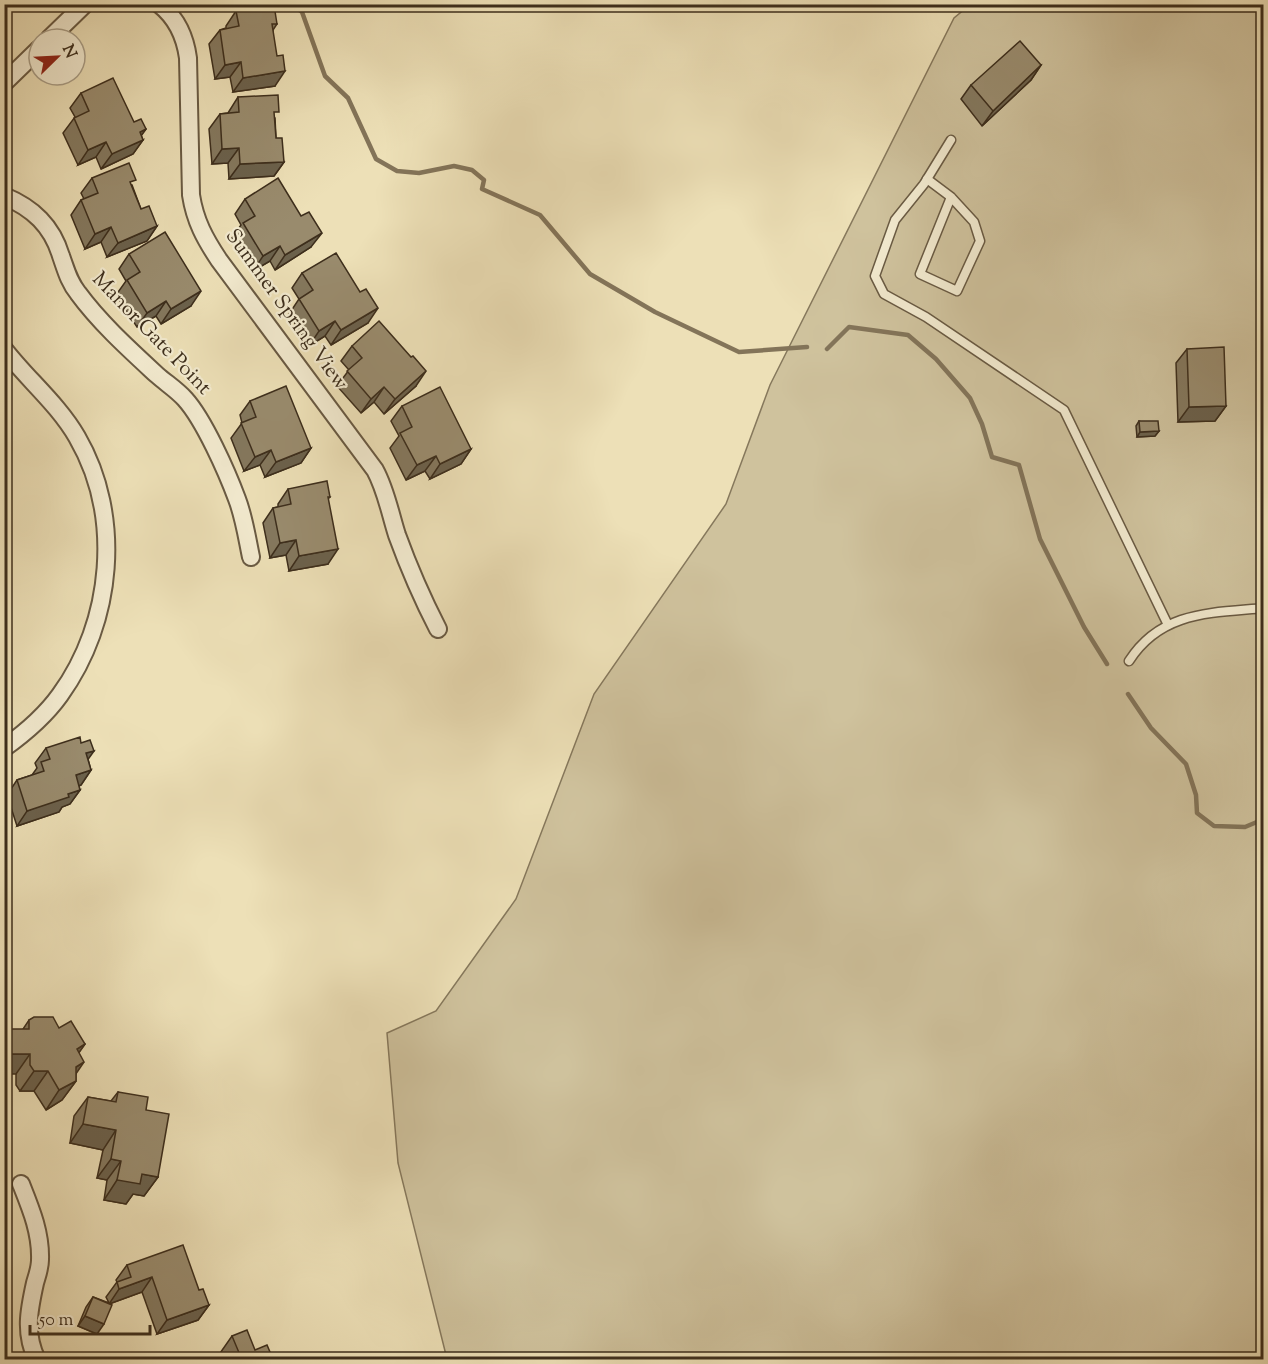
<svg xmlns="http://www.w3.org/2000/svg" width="1268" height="1364" viewBox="0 0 1268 1364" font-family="'Sorts Mill Goudy',serif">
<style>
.green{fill:#cfc29d;stroke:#86785c;stroke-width:1.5}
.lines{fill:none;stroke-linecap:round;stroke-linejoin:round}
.stream{stroke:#837459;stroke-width:4.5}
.service-casing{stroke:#695a43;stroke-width:11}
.minor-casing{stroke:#695a43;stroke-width:20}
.service{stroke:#f3ebd0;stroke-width:8}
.minor{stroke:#f3ebd0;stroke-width:16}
.wall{fill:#84785e;stroke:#3d2e1c;stroke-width:1.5}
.shaded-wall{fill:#6b614c;stroke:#3d2e1c;stroke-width:1.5}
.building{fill:#998b6d;stroke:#3d2e1c;stroke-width:1.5}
.labels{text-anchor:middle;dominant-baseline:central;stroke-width:4.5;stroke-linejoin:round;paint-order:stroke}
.street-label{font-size:21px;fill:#3d2e1c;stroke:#f3ebd0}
</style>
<rect width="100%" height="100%" fill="#ede0b7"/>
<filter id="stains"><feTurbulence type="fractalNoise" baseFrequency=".00333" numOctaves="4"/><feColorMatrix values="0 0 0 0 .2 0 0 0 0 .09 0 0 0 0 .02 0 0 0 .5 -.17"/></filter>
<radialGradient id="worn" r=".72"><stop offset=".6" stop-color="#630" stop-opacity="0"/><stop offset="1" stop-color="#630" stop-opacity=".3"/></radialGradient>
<polygon class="green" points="971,4 1263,5 1263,1359 447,1359 398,1163 387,1033 436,1011 516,899 594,694 726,504 770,385 954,18"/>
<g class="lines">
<g class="stream">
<polyline points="291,4 302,12 325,76 348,98 376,159 397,171 419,173 454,166 472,170 484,180 482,189 540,215 590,274 655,312 739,352 807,347"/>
<polyline points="827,349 849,327 908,335 936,359 970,398 982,424 992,457 1019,465 1040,539 1084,627 1107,664"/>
<polyline points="1128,694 1151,728 1186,764 1196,795 1197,813 1214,826 1245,827 1264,819"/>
</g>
<defs>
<g id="service">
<polyline points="951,140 924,184 895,220 875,276 884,294 926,317 1064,410 1168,625"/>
<polyline points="927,179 951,197 974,222 980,241 957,291 920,274 951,197"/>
<path d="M 1129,661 C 1161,611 1211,613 1264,608"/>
</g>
<g id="minor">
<path d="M 159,4 C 177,18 185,36 188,58 L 191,195 C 195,221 205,239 219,260 L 375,470 C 386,490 390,513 397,535 C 409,568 422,598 438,629"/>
<polyline points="49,39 85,4"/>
<polyline points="4,83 39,49"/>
<path d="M 4,196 C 33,208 52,226 61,256 C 66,270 69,282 78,293 C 100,323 130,350 157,375 C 166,383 177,390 185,399 C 204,420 227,472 237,499 C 244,517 247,538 251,557"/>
<path d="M 4,349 C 27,379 58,404 77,437 C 123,516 113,622 60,695 C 45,716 25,733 4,748"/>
<path d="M 21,1184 C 31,1209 41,1233 40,1260 C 40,1268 37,1276 35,1283 C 29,1310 24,1333 37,1360"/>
</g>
</defs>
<use href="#service" class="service-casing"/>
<use href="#minor" class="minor-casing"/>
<use href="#service" class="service"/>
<use href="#minor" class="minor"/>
</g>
<g class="wall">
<polygon points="236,11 277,24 273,30 275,86 233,92 230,77 215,79 209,44 220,30 226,28 226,26"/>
<polygon points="1041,65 1031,80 982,126 961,99 971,85"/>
<polygon points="81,93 146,129 141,135 143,140 133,154 101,169 96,157 78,165 63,133 75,117 70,108"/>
<polygon points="238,97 275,118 276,138 284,162 274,176 229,179 228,163 212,164 209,129 220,114 228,113"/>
<polygon points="92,178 132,185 141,209 157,226 147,241 107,257 101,242 85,249 71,215 81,200 84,199 81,193"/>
<polygon points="245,199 311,247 275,270 270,261 253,271 232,238 241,225 235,214"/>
<polygon points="129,254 191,306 161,324 156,316 137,327 116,295 126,281 119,269"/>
<polygon points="302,273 368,323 331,345 325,336 309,346 289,314 299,299 292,288"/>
<polygon points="352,346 416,386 384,414 374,402 361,413 337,386 349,370 341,361"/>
<polygon points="1187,349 1226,406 1215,421 1178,422 1176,363"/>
<polygon points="250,401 311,448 301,463 265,477 260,465 244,471 231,438 242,423 240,415"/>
<polygon points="402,406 471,449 461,464 430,479 425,471 406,480 390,448 399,436 391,421"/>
<polygon points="1139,421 1159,431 1155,436 1137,437 1136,426"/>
<polygon points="288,489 330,497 328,499 328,564 289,571 286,555 270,558 263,523 273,508 278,507 278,504"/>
<polygon points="46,748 88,759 91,770 81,785 79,786 80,790 70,804 62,807 59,812 17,826 7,795 17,780 32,775 37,768 35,763"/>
<polygon points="29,1020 59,1028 85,1044 79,1052 76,1074 76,1081 62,1100 46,1110 34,1091 20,1091 16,1085 16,1074 23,1029"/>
<polygon points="118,1092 146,1110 158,1177 144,1196 133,1194 126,1204 104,1200 107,1180 97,1178 103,1150 70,1143 74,1116 88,1097 111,1101"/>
<polygon points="127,1265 199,1290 209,1305 198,1320 157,1334 142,1292 109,1304 97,1334 78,1326 86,1307 93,1297 109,1303 106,1297 117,1282 116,1280"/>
<polygon points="232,1336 255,1350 273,1359 220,1359 218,1356"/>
</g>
<g class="shaded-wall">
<polygon points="241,62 230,77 215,79 225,65"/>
<polygon points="1041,65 1031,80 982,126 993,111"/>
<polygon points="285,71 275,86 233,92 243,78"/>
<polygon points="146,129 136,143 143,140 133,154 101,169 112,154 140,132"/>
<polygon points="106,142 96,157 78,165 88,150"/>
<polygon points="239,148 228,163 212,164 222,149"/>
<polygon points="284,162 274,176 229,179 240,164"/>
<polygon points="157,226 147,241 107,257 118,243"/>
<polygon points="111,227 101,242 85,249 95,234"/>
<polygon points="322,233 311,247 275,270 285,255"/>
<polygon points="280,246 270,261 253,271 263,256"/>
<polygon points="201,291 191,306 161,324 171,309"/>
<polygon points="166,301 156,316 137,327 147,313"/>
<polygon points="378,308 368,323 331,345 341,330"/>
<polygon points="335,321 325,336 309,346 319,331"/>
<polygon points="426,371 416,386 384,414 395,399"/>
<polygon points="384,387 374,402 361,413 371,399"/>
<polygon points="1226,406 1215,421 1178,422 1189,407"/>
<polygon points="1159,431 1155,436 1137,437 1140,432"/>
<polygon points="311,448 301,463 265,477 276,462"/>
<polygon points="471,449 461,464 430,479 440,464"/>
<polygon points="271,450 260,465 244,471 255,457"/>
<polygon points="436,456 425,471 406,480 417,465"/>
<polygon points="296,540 286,555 270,558 280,543"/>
<polygon points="338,549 328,564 289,571 299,556"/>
<polygon points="94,751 84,765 86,753"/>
<polygon points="91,770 81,785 65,790 76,775"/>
<polygon points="80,790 70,804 62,807 59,812 17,826 27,811 68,794"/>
<polygon points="85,1044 71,1064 77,1049"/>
<polygon points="4,1054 30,1054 16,1074 4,1074"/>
<polygon points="84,1062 71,1081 76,1067"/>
<polygon points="34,1071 48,1071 34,1091 20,1091"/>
<polygon points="76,1081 62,1100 46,1110 59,1090"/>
<polygon points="83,1124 116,1130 103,1150 70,1143"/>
<polygon points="111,1159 121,1161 107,1180 97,1178"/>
<polygon points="142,1174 158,1177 144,1196 133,1194 126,1204 104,1200 117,1180"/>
<polygon points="152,1277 142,1292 109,1304 119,1289"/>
<polygon points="209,1305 198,1320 157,1334 167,1320"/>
<polygon points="85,1316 104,1324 97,1334 78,1326"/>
</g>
<g class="building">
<polygon points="274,5 277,24 272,24 277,56 283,55 285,71 243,78 241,62 225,65 220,30 239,26 236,11"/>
<polygon points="1020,41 1041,65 993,111 971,85"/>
<polygon points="113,78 134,122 141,119 146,129 140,132 143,140 112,154 106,142 88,150 74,118 89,111 81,93"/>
<polygon points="278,95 279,112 274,112 276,138 282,138 284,162 240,164 239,148 222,149 220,114 239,112 238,97"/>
<polygon points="129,163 136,180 130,182 141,209 149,206 157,226 118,243 111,227 95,234 81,200 98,193 92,178"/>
<polygon points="278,178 301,216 309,212 322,233 285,255 280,246 263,256 243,223 255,216 245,199"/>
<polygon points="165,232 201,291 171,309 166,301 147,313 127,280 140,272 129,254"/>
<polygon points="336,253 360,292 366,289 378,308 341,330 335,321 319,331 299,299 313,290 302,273"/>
<polygon points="379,321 411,357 413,356 426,371 395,399 384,387 371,399 347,371 362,358 352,346"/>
<polygon points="1224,347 1226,406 1189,407 1187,349"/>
<polygon points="286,386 311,448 276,462 271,450 255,457 241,423 256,417 250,401"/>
<polygon points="440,387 471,449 440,464 436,456 417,465 400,433 412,427 402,406"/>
<polygon points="1139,421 1158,421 1159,431 1140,432"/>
<polygon points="327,481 330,497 328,497 338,549 299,556 296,540 280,543 273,508 291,504 288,489"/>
<polygon points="80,737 81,743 90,740 94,751 86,753 91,770 76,775 80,790 68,794 69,797 27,811 17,780 44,771 41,762 50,759 46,748"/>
<polygon points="34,1017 53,1017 59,1028 71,1021 85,1044 77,1049 84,1062 76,1067 76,1081 59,1090 48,1071 34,1071 30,1065 30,1054 4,1054 4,1029 29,1029 29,1020"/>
<polygon points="118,1092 148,1097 146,1110 169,1114 158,1177 142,1174 140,1184 117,1180 121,1161 111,1159 116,1130 83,1124 88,1097 116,1102"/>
<polygon points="183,1245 199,1290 203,1289 209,1305 167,1320 152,1277 119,1289 117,1282 131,1277 127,1265"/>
<polygon points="93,1297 112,1305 104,1324 85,1316"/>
<polygon points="247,1330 255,1350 267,1345 273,1359 229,1359 240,1355 232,1336"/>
</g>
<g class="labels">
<g class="street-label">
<text transform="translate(286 310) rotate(54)">Summer Spring View</text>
<text transform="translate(151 334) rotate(46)">Manor Gate Point</text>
</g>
</g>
<rect width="1268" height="1364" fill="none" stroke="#ede0b7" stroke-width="24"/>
<rect x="6" y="6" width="1256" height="1352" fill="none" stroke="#3d2e1c" stroke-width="3"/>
<rect x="12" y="12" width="1244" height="1340" fill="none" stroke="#3d2e1c" stroke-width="1.5"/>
<g transform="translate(57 57) rotate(66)"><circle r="28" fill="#f3ebd0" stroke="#aa9f88" stroke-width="1.5"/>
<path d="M0-4.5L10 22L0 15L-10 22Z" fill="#8f2418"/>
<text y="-9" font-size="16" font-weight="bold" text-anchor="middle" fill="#3d2e1c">N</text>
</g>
<path d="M30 1325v9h120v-9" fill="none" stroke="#3d2e1c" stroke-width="3"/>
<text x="39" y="1325" font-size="18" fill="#3d2e1c" stroke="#f3ebd0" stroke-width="4.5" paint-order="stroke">50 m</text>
<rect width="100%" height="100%" filter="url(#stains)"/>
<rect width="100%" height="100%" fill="url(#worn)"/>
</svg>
